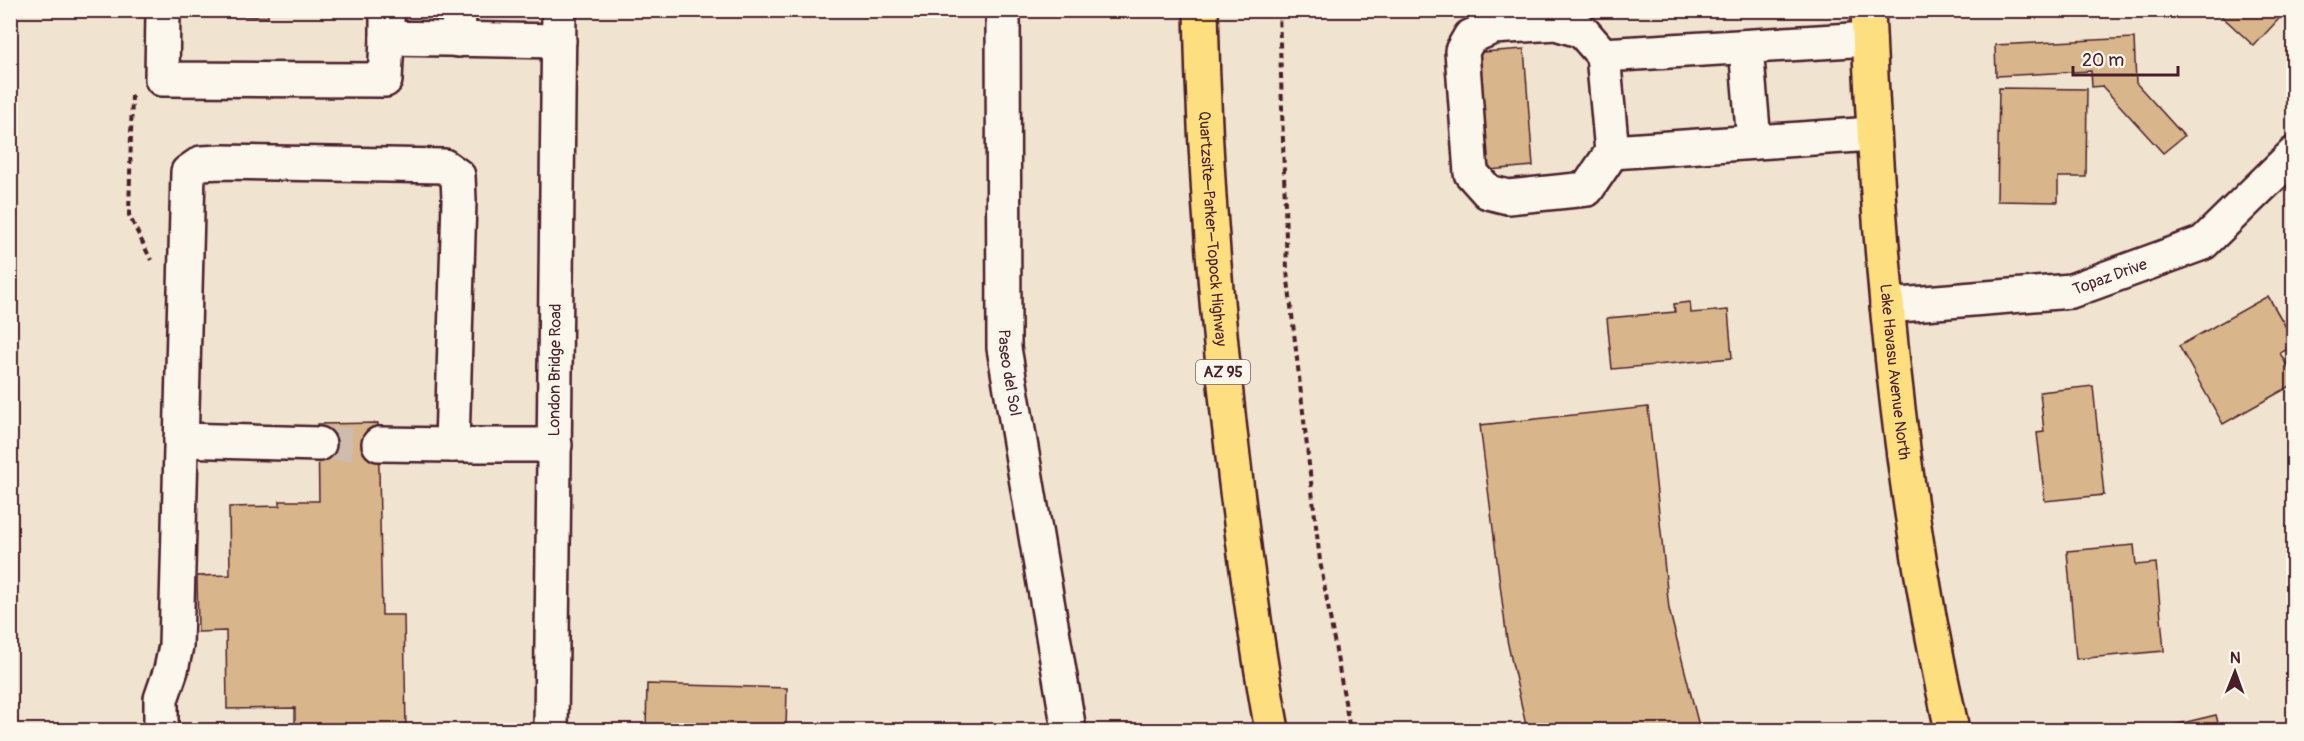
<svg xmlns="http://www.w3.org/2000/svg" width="2304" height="741" viewBox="0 0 2304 741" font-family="Pangolin,sans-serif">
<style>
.building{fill:#d8b58a;stroke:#4a1f2b;stroke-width:1.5}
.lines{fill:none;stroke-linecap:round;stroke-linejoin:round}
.minor-tunnel{stroke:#cfbcae;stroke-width:33;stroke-dasharray:33 16;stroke-linecap:butt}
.minor-casing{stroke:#4a1f2b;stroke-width:38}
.major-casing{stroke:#4a1f2b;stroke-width:38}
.highway-casing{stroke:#4a1f2b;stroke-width:38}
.path{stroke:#4a1f2b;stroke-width:4;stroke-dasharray:6 4.5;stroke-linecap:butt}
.minor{stroke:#fbf7ec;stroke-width:33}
.major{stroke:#fedf80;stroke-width:33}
.highway{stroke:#fedf80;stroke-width:33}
.labels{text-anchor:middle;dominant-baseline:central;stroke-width:4.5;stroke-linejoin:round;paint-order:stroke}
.shield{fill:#fbf7ec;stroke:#7f6065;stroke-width:1.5}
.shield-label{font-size:15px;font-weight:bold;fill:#4a1f2b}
.street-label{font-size:16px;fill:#4a1f2b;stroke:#fbf7ec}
</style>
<rect width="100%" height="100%" fill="#f0e3cf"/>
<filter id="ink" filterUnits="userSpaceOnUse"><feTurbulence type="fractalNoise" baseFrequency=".0167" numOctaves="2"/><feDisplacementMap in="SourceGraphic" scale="12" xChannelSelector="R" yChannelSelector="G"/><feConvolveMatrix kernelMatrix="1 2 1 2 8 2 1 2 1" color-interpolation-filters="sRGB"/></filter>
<g filter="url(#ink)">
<g class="building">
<polygon points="181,10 268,10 268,17 181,14"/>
<polygon points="2215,10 2287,10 2254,46"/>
<polygon points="2134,38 2136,83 2184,136 2163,153 2102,86 2092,87 2091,71 1996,76 1995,45"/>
<polygon points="1524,49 1533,166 1478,171 1469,53"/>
<polygon points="1999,88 2087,89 2086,177 2058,177 2058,202 1997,201"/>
<polygon points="2268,296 2294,341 2294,346 2280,353 2294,378 2294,384 2223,424 2179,346"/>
<polygon points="1690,302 1691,313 1728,310 1732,358 1612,369 1607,318 1675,312 1674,304"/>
<polygon points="2093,386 2104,495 2045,501 2037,433 2044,432 2040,392"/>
<polygon points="1648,407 1669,609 1700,730 1527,730 1507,640 1480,425"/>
<polygon points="378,423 382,615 404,615 406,730 295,730 295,708 227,709 226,631 198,632 197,576 230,575 229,507 280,506 280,501 319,501 318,424"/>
<polygon points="2134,545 2136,565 2156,563 2164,651 2076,659 2067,551"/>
<polygon points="647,684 787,688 786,730 646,730"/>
<polygon points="2216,715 2220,730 2153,730"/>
</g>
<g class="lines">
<polyline class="minor-tunnel" points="319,444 379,444"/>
<defs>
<g id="minor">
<polyline points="163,10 162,79 385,80 387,38"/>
<polyline points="387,10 387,38 559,41"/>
<path id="s1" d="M 1003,10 L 1004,348 L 1069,730"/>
<polyline points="458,40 459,10"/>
<polyline points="1746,47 1754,142"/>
<polyline points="1603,55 1582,31 1556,23 1493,27 1470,37 1462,51 1471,173 1488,192 1508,197 1587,189 1612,152 1603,55 1869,39"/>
<polyline points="1612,152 1872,134"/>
<path id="s2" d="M 1887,306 L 2071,291 L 2203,243 L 2294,154"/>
<polyline points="181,440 319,444"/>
<polyline points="379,444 452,445"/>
<polyline points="161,730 161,699 171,670 176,646 188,172 201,163 222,162 444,166 458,176 459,200 452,445 555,445"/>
<path id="s3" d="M 551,730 L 559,10"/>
</g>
<g id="major">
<path id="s4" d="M 1868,10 C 1878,252 1899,494 1952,730"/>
</g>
<g id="highway">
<path id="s5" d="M 1201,10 C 1204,168 1217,326 1236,483 C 1246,565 1257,649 1272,730"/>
</g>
</defs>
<use href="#minor" class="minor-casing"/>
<use href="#major" class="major-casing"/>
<use href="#highway" class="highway-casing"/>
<g class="path">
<polyline points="1279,10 1287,271 1320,561 1350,730"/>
<polyline points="132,95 129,215 151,260"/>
</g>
<use href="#minor" class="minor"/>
<use href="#major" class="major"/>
<use href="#highway" class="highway"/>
</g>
</g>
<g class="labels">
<rect class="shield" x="1196" y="360" width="54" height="24" rx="4.5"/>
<g class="shield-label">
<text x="1223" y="372">AZ 95</text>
</g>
<g class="street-label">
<text stroke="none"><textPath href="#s5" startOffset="219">Quartzsite–Parker–Topock Highway</textPath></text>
<text stroke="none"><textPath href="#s2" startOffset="226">Topaz Drive</textPath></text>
<text stroke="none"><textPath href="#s3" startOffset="360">London Bridge Road</textPath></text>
<text stroke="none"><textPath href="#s4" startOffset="363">Lake Havasu Avenue North</textPath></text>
<text stroke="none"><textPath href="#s1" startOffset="363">Paseo del Sol</textPath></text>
</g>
</g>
<rect width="2304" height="741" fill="none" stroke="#fbf7ec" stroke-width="36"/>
<rect x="18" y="18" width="2268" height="705" fill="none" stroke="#4a1f2b" stroke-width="2" filter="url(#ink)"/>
<g transform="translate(2235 672) rotate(1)" stroke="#fbf7ec" stroke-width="4.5" paint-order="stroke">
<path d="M0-4.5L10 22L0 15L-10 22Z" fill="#4a1f2b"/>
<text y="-9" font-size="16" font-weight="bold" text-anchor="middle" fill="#4a1f2b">N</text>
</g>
<path d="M2073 66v9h105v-9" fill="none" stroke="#4a1f2b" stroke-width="3"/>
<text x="2082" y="66" font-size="18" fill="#4a1f2b" stroke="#fbf7ec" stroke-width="4.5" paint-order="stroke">20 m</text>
</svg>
